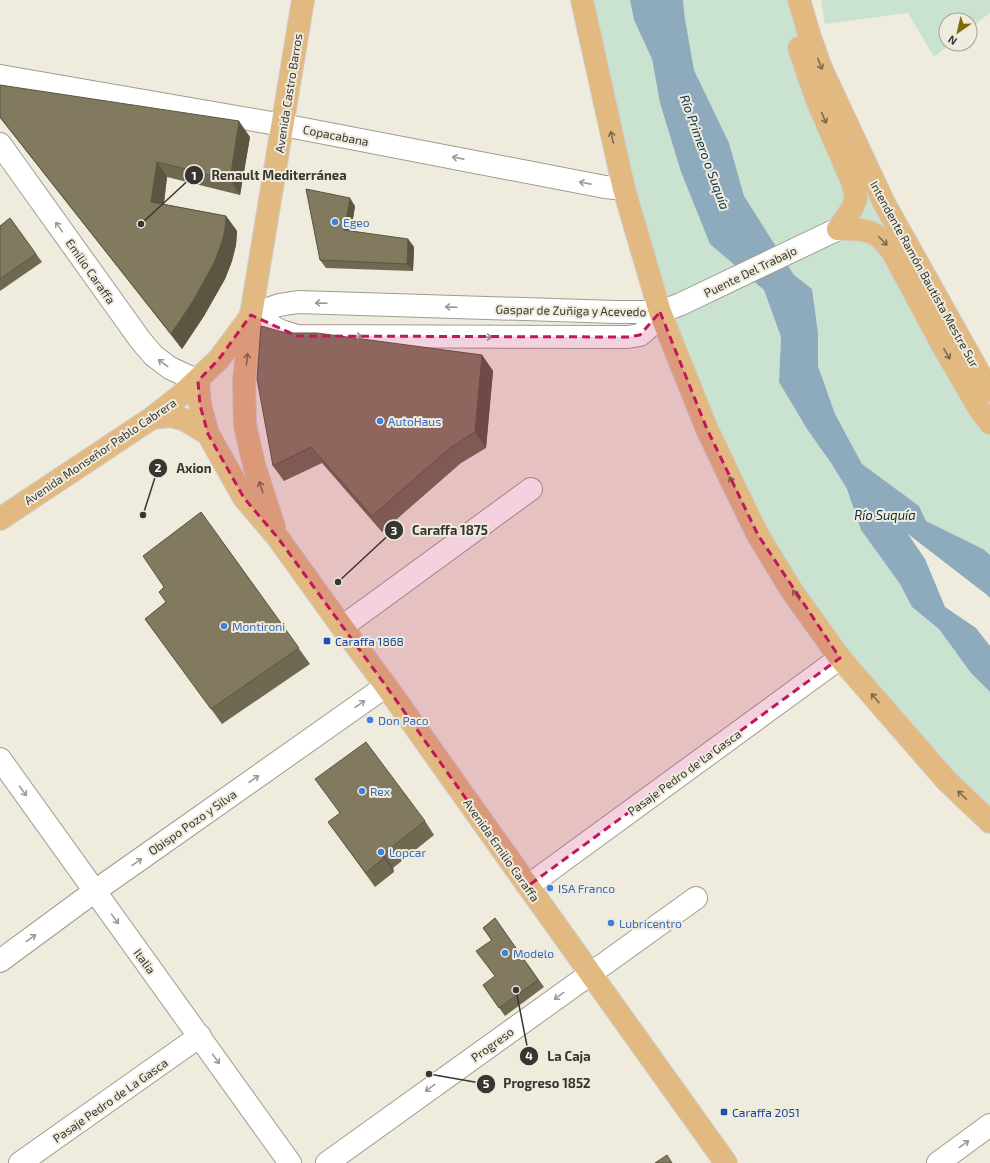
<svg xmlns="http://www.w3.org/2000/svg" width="990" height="1163" viewBox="0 0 990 1163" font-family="'Exo 2',sans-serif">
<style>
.green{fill:#cae3d1}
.water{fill:#8eaabd}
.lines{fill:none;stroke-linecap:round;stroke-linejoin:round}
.street-casing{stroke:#9f9c8f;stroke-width:24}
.secondary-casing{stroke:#9f9c8f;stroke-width:24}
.primary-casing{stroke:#cfcfce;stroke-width:24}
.street{stroke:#fff;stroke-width:22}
.secondary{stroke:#fff;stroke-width:22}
.primary{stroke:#e1b981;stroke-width:22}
.wall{fill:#706952}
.shaded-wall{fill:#5b5542}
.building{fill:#827a5f;stroke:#5b5542}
.oneway{stroke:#7c6a51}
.oneway2{stroke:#9c9a98}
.marked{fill:#c2185b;fill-opacity:0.2;stroke:#c2185b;stroke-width:3;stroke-dasharray:8 5;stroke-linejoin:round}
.shop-dot{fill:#3f7fe0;stroke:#efebdd;stroke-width:1.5}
.transit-dot{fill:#1a4fb4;stroke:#efebdd;stroke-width:1.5}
.labels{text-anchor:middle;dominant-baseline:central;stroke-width:4;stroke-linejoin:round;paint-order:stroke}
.street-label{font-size:12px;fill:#383631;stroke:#efebdd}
.shop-label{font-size:12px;fill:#366cbe;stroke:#efebdd;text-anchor:start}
.transit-label{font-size:12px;fill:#164399;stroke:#efebdd;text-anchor:start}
.water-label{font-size:13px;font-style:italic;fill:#093146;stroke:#efebdd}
.leader{fill:none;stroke:#383631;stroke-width:1.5}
.callout-dot{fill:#383631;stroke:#efebdd;stroke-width:1.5}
.mark-label{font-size:12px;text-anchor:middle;font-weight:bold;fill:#fff}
.callout-label{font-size:13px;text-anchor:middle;font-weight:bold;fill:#383631;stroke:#efebdd;stroke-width:4;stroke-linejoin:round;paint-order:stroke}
</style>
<rect width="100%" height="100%" fill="#efebdd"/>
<g class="green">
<polygon points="582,0 630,0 634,20 652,59 660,103 681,172 710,243 764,290 781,337 779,382 807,429 831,463 847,489 861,530 900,584 912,607 939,629 971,673 990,692 990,822 792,591 660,311"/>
<polygon points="683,0 799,0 810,37 990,390 990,555 983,549 926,521 919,506 862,464 835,414 818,366 818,333 812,289 794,276 744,196 729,143 694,70 685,19"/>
<polygon points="821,0 990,0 990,13 970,28 970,20 946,20 946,44 950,44 934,57 908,13 825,24"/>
</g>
<polygon class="water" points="630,0 683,0 685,19 694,70 729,143 744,196 794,275 812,289 818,333 818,366 835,414 862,464 919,506 926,521 983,549 990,555 990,598 987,595 908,534 925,559 945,607 976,628 990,646 990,692 971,673 939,629 912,607 900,584 861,530 847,489 831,463 807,429 779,382 781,337 764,290 710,244 681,172 660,103 652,59 634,20"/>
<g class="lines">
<defs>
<g id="street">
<polyline points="0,76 283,125 605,187 624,189"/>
<polyline points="0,144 141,341 154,356 170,368 198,381"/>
<polyline points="342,627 531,489"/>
<polyline points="0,759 290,1163"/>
<polyline points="528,886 840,658"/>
<polyline points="0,961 95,891 386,686"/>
<polyline points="20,1163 200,1036"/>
<polyline points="327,1163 696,898"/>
</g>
<g id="secondary">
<polyline points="251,315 279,305 298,302 616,312 660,312 681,304 838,229"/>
<polyline points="251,315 281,331 297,336 628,337 640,335 648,328 660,312"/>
<polyline points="938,1163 990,1125"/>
</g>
<g id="primary">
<polyline points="582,0 624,189 660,312 707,429 735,488 758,535 792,591 840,658 946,780 990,822"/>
<polyline points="799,0 810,37 821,68 884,203 982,378 990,390"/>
<polyline points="799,48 816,98 853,184 856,199 852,209 838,229"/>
<path d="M 838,229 C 866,229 877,229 893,253 L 944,348 L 980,410 L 990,423"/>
<polyline points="198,381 200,405 208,434 244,498 278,538 342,627 386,686 528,886 726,1163"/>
<polyline points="152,418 171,416 185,420 208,434"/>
<polyline points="0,519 152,418 180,396 219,359 251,316"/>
<polyline points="274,527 254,465 245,425 244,381 251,315 303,0"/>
</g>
</defs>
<use href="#street" class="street-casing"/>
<use href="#secondary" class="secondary-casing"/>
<use href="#primary" class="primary-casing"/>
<use href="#street" class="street"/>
<use href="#secondary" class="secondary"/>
<use href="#primary" class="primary"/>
</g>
<g class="wall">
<polygon points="0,85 250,137 240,195 167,177 164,204 226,216 237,231 236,245 232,261 225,279 204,316 182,349 0,118"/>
<polygon points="355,206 351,231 408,239 414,247 413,271 326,268 320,260"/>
<polygon points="10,218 42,262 0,291 0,226"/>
<polygon points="286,333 482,355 493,371 486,448 461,463 382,532 322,463 284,481 273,466"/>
<polygon points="201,512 310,664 222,724 145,619 166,602 164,587"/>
<polygon points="425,821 434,835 393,868 394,872 375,887 328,822"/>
<polygon points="495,918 544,987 505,1016 483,985 495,977 491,940 483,928"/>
</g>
<g class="shaded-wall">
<polygon points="239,121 250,137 240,195 230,180"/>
<polygon points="157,162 167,177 162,217 151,202"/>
<polygon points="350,198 355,206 350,238 344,230"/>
<polygon points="226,216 237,231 236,245 232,261 225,279 204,316 182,349 171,334"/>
<polygon points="408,239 414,247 413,271 407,264"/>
<polygon points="482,355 493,371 486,448 475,432"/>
<polygon points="383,854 393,868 394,872 384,858"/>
</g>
<g class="building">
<polygon points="0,85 239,121 230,180 157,162 151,202 226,216 225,230 221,245 214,263 193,301 171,334 0,117"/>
<polygon points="306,189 350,198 344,230 408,239 407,264 320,260"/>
<polygon points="10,218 36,254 0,279 0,226"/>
<polygon points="261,326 286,333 317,333 482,355 475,432 450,448 372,516 311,447 273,466 257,379"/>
<polygon points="201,512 299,648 211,709 145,619 166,602 159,592 164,587 143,556"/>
<polygon points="366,742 425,821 383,854 384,858 366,873 328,822 340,813 315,779"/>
<polygon points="495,918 538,980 499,1008 483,985 495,976 476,951 492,940 483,928"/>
<polygon points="667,1155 672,1163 655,1163"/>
</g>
<defs><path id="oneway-shaft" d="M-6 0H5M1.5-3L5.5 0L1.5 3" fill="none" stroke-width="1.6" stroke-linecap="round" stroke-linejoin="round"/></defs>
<g class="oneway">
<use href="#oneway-shaft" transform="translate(820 64) rotate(69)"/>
<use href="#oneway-shaft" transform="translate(824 118) rotate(67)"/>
<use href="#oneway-shaft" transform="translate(612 137) rotate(-103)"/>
<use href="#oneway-shaft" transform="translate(883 241) rotate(45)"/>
<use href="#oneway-shaft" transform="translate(947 354) rotate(60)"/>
<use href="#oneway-shaft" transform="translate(247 359) rotate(-84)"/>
<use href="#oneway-shaft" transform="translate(732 482) rotate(-115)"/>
<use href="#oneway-shaft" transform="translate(261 487) rotate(-108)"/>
<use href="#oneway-shaft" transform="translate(796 595) rotate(-125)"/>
<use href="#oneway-shaft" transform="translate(875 698) rotate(-131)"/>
<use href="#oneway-shaft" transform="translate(962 795) rotate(-136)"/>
</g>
<g class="oneway2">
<use href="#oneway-shaft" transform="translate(458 158) rotate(-169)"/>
<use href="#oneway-shaft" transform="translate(585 183) rotate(-169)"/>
<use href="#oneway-shaft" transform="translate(59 227) rotate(-125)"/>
<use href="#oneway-shaft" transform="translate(321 303) rotate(-178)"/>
<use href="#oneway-shaft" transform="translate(451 307) rotate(-178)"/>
<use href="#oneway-shaft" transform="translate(356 336)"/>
<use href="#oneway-shaft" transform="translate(486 337)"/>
<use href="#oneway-shaft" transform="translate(163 363) rotate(-143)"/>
<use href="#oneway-shaft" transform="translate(360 704) rotate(-35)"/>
<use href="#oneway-shaft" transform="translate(254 779) rotate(-35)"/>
<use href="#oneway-shaft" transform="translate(23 791) rotate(54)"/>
<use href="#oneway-shaft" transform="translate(137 862) rotate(-35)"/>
<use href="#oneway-shaft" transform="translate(115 919) rotate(54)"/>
<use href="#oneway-shaft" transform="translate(31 938) rotate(-36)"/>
<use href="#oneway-shaft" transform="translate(559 996) rotate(144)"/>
<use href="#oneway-shaft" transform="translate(216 1059) rotate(54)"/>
<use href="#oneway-shaft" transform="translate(430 1088) rotate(144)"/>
<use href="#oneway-shaft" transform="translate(964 1144) rotate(-36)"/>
</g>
<path class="marked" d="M 660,312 L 707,429 L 758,535 L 840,658 L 528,886 L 386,686 L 278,538 L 244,498 L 208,434 L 200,405 L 198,381 L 219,359 L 251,315 L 297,336 L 628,337 L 640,335 Z"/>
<g class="shop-dot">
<circle cx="335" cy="222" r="4"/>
<circle cx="380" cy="421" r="4"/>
<circle cx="224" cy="626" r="4"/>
<circle cx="370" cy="720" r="4"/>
<circle cx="362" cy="791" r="4"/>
<circle cx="381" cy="852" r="4"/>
<circle cx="550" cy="888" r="4"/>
<circle cx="611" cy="923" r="4"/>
<circle cx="505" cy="953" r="4"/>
</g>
<g class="transit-dot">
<rect x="323" y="637" width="8" height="8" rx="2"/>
<rect x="720" y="1108" width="8" height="8" rx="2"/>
</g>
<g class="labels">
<g class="street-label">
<text transform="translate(288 93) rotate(-81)">Avenida Castro Barros</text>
<text transform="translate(336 135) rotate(11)">Copacabana</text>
<text transform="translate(91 271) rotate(55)">Emilio Caraffa</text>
<text transform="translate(750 271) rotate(-26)">Puente Del Trabajo</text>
<text transform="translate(925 274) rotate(61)">Intendente Ramón Bautista Mestre Sur</text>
<text transform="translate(571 310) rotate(1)">Gaspar de Zuñiga y Acevedo</text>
<text transform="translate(100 451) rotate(-34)">Avenida Monseñor Pablo Cabrera</text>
<text transform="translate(684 772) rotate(-36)">Pasaje Pedro de La Gasca</text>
<text transform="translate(192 822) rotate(-35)">Obispo Pozo y Silva</text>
<text transform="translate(502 850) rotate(55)">Avenida Emilio Caraffa</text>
<text transform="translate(145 961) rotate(54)">Italia</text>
<text transform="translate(492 1044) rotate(-36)">Progreso</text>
<text transform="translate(110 1100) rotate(-35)">Pasaje Pedro de La Gasca</text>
</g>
<g class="shop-label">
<text x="343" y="222">Egeo</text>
<text x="388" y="421">AutoHaus</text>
<text x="232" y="626">Montironi</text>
<text x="378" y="720">Don Paco</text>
<text x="370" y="791">Rex</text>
<text x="389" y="852">Lopcar</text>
<text x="558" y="888">ISA Franco</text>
<text x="619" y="923">Lubricentro</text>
<text x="513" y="953">Modelo</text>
</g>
<g class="transit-label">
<text x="335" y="641">Caraffa 1868</text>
<text x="732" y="1112">Caraffa 2051</text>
</g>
<g class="water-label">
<text transform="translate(705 152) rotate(70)">Río Primero o Suquía</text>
<text x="885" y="515">Río Suquía</text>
</g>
</g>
<path class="leader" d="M141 224L194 175M143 515L158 468M338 582L394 530M516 990L529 1056M429 1074L486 1084"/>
<g class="callout-dot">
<circle cx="141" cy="224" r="4"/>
<circle cx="143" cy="515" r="4"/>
<circle cx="338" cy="582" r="4"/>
<circle cx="516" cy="990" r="4"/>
<circle cx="429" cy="1074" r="4"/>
<circle cx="194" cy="175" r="10"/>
<circle cx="158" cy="468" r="10"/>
<circle cx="394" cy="530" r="10"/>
<circle cx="529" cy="1056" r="10"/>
<circle cx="486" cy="1084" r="10"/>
</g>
<g class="mark-label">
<text x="194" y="180">1</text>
<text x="158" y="472">2</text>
<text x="394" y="535">3</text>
<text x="529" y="1060">4</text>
<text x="486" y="1088">5</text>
</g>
<g class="callout-label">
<text x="279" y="180">Renault Mediterránea</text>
<text x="194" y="473">Axion</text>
<text x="450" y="535">Caraffa 1875</text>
<text x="569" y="1061">La Caja</text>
<text x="547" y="1088">Progreso 1852</text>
</g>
<g transform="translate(958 32) rotate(214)"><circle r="19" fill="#efebdd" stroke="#a6a398"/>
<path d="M0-3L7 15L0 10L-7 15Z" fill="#806c07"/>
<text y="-6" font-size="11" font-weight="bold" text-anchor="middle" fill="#383631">N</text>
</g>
</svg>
